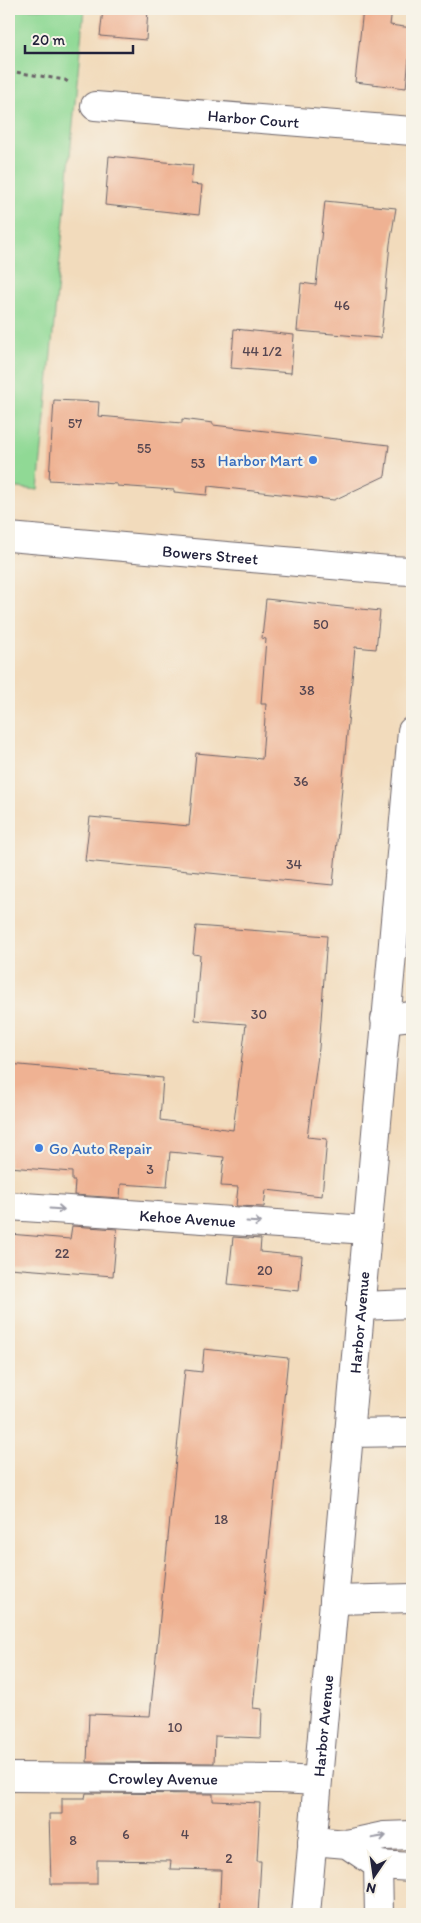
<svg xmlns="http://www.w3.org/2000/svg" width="421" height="1923" viewBox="0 0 421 1923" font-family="Itim,sans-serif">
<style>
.green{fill:#90d995;stroke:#597e68}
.building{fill:#efb293}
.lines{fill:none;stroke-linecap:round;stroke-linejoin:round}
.minor-casing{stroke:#6b6368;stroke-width:30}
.path{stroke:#6b6368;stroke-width:3;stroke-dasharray:4 4;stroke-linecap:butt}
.minor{stroke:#fff;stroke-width:28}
.oneway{stroke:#9c9ca7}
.shop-dot{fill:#3f7fe0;stroke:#f7f3e8;stroke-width:2}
.labels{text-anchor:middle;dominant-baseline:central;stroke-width:4.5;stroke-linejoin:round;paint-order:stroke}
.number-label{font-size:14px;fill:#554651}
.street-label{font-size:16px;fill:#22223b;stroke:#f7f3e8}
.shop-label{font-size:16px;fill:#366cbe;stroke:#f7f3e8;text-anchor:end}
</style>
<rect width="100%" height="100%" fill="#f7f3e8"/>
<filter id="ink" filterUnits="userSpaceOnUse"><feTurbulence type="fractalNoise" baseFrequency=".02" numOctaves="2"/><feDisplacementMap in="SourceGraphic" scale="10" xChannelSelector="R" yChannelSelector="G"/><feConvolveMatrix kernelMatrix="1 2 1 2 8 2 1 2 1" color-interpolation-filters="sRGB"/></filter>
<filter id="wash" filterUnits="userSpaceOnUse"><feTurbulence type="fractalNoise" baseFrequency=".0096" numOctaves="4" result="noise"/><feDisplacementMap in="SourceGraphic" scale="20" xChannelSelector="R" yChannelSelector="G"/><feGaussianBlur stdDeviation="1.12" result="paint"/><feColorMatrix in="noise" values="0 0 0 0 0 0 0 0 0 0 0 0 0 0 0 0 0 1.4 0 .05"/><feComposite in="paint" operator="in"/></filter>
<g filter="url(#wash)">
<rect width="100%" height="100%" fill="#f2dbbc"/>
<polygon class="green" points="9,9 84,9 38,490 9,487"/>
<g id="blocks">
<g class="building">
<polygon points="103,9 148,9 146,40 100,36"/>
<polygon points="363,9 392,9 390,25 412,28 406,88 355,82"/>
<polygon points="109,156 193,165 191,184 202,185 199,215 105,205"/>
<polygon points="325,201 396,208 390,244 381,338 297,331 301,283 316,285"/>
<polygon points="234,329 294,335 291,373 231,368"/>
<polygon points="54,400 99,402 98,416 182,423 182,419 213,423 213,425 389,445 385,476 334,500 208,486 207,495 174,492 174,490 117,486 117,484 49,480"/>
<polygon points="266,599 380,611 376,649 355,647 333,885 85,861 90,817 189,826 196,753 262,759 266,704 261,704 266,639 262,638"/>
<polygon points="196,926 327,936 319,1048 307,1137 327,1139 322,1196 266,1190 264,1207 236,1206 238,1187 221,1186 224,1157 170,1152 167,1187 121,1184 120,1198 74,1195 75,1181 72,1181 72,1172 9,1167 9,1064 163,1078 160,1120 233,1130 246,1024 195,1020 200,955 193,954"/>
<polygon points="72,1226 117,1229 113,1276 9,1268 9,1234 70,1239"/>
<polygon points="233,1237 261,1239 260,1252 302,1256 299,1291 228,1284"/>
<polygon points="204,1349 288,1358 253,1708 262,1709 261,1738 215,1736 214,1763 87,1762 89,1714 150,1716 185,1370 202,1372"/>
<polygon points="86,1793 213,1794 213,1801 260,1803 257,1861 261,1861 258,1914 219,1914 221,1870 170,1869 171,1861 97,1860 97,1884 51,1884 49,1814 62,1814 62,1798 85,1798"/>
</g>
</g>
</g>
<g filter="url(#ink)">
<use href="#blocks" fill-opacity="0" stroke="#6b6368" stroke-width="1"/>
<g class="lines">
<defs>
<g id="minor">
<path id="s1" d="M 95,106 L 412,131"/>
<path id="s2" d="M 9,537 L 389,570 L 412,571"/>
<polyline points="385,1019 412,1016"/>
<path id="s3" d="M 9,1206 L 367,1230"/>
<polyline points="360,1306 412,1304"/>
<polyline points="349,1433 412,1432"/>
<polyline points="334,1600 412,1598"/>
<path id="s4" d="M 9,1777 L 279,1779 L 317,1781"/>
<polyline points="312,1841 347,1844 378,1865 379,1914"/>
<polyline points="347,1844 384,1836 412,1835"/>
<polyline points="378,1865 412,1867"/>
<path id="s5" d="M 306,1914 L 412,731"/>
</g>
</defs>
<use href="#minor" class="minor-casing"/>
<polyline class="path" points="9,71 65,80 71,84"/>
<use href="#minor" class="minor"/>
</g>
<defs><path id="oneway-shaft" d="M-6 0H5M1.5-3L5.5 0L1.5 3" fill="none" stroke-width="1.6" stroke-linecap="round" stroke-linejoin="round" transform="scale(1.25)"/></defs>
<g class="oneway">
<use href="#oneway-shaft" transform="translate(57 1209) rotate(4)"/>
<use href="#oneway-shaft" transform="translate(254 1222) rotate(4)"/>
<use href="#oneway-shaft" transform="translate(379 1837) rotate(-10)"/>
</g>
</g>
<g class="shop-dot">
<circle cx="313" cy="460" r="5"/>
<circle cx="39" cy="1148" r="5"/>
</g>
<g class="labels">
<g class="number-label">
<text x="342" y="305">46</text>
<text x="262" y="351">44 1/2</text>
<text x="75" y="423">57</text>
<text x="144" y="448">55</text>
<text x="198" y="463">53</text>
<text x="321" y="624">50</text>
<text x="307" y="690">38</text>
<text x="301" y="781">36</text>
<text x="294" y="864">34</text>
<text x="259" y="1014">30</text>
<text x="150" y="1169">3</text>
<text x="62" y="1253">22</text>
<text x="265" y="1270">20</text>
<text x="221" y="1519">18</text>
<text x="175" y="1727">10</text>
<text x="126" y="1834">6</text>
<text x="185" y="1834">4</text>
<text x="73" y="1840">8</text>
<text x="229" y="1858">2</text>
</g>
<g class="street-label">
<text stroke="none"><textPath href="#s1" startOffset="159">Harbor Court</textPath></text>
<text stroke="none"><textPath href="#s2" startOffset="202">Bowers Street</textPath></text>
<text stroke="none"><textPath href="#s3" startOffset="179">Kehoe Avenue</textPath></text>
<text stroke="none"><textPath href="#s5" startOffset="594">Harbor Avenue</textPath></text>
<text stroke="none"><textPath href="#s5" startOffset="189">Harbor Avenue</textPath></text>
<text stroke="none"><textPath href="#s4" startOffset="154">Crowley Avenue</textPath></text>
</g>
<g class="shop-label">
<text x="303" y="460">Harbor Mart</text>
<text x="49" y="1148" text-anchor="start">Go Auto Repair</text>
</g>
</g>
<rect width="421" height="1923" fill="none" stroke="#f7f3e8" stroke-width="30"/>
<g transform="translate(374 1876) rotate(193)" stroke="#f7f3e8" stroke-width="4" paint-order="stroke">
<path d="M0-4L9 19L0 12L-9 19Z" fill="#22223b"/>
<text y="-8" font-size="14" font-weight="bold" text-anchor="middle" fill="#22223b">N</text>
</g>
<path d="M25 45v8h108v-8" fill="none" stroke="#22223b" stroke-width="2.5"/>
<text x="32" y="45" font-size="15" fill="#22223b" stroke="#f7f3e8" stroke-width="4" paint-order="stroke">20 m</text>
</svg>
